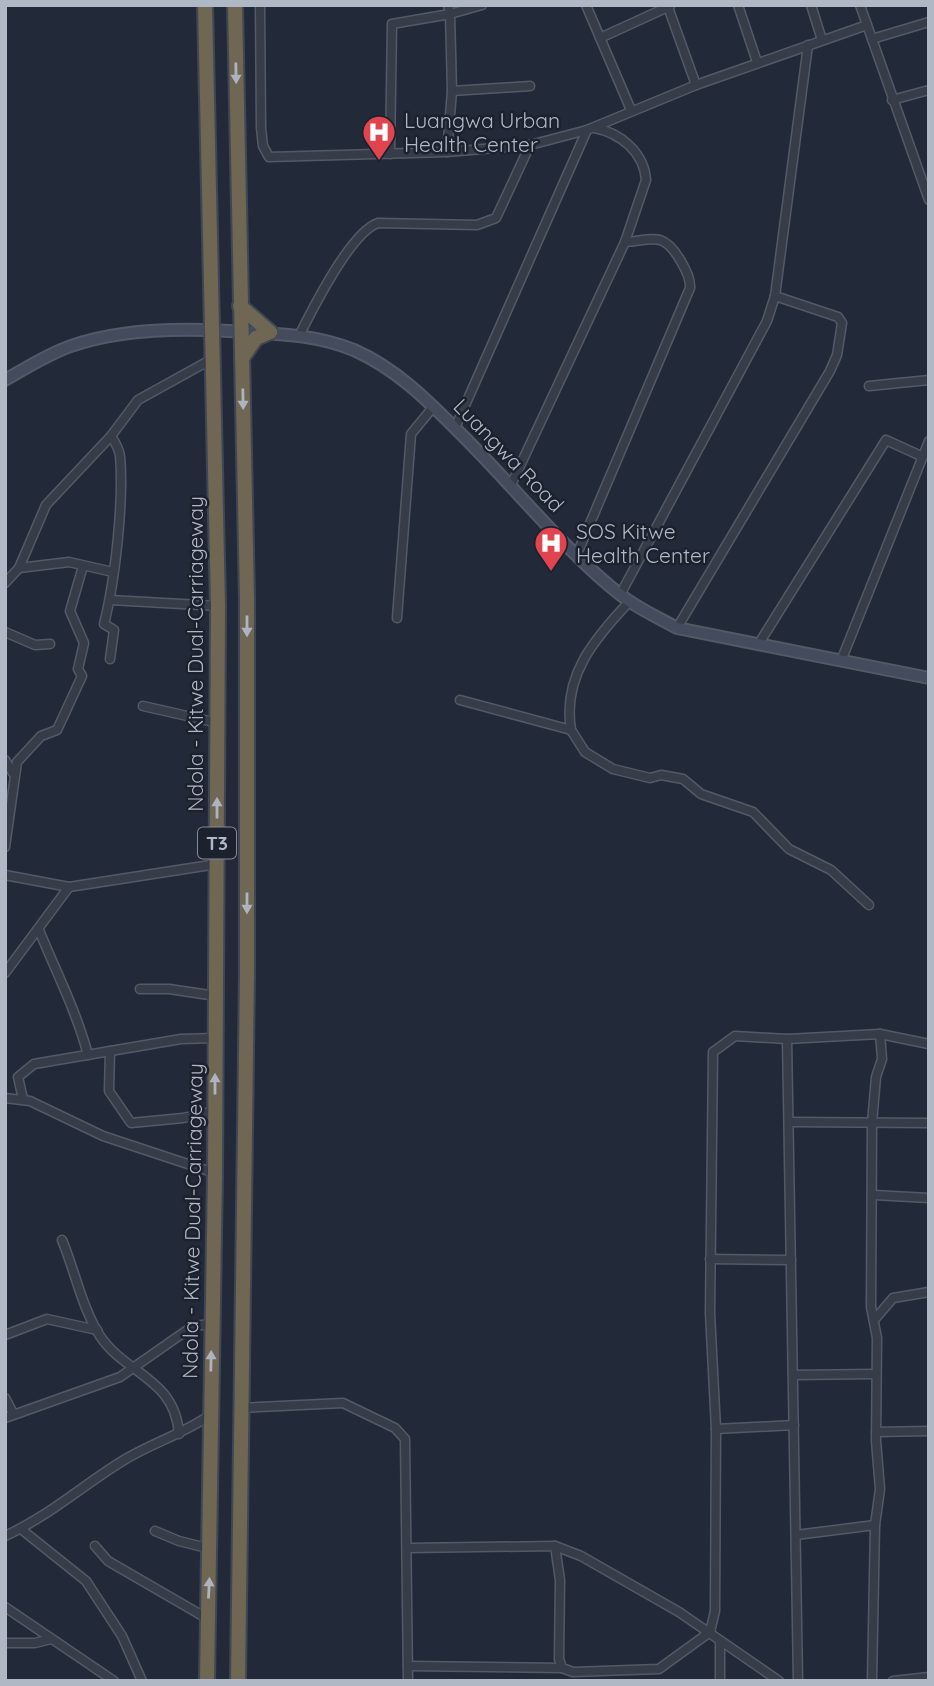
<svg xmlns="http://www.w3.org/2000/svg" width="934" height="1686" viewBox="0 0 934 1686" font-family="Quicksand,sans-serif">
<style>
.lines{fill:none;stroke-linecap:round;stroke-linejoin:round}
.street-casing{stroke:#535a67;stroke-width:11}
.secondary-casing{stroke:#535a67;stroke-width:14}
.highway-casing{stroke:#404754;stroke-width:18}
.street{stroke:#363d49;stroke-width:8}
.secondary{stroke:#444b5c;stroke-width:10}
.highway{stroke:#6f6653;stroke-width:14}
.oneway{fill:#adb3bf}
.labels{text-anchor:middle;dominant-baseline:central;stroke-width:5;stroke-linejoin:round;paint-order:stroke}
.shield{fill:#1b222e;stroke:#838a98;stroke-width:2}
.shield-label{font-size:19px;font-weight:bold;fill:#b0b7c5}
.poi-label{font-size:21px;fill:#b0b7c5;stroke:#1b222e;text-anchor:start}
.street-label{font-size:21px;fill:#b0b7c5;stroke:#1b222e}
</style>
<rect width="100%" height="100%" fill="#222a39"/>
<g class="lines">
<defs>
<g id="street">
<polyline points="260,5 261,128 263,146 269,157 447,152 530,145 587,130 696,85 867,25"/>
<polyline points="586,5 631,110"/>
<polyline points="738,5 757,62"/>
<polyline points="811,5 822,40"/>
<polyline points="860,5 929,200"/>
<polyline points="668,7 696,85"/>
<polyline points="600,38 670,6"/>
<polyline points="872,39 929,22"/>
<polyline points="452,91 530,86"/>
<polyline points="892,100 929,90"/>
<polyline points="447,152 452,91 450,14 482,5"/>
<polyline points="390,154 392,24 450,14 448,5"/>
<polyline points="775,296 808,45"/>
<path d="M 300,334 C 313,308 351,232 378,223 L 477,225 L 496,218 L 530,145"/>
<polyline points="869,386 929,380"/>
<polyline points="455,428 587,130"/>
<path d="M 511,485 L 625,242 L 646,180 C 644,152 620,133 595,128"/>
<path d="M 577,554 L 690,288 C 691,275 674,244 660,240 C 651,237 635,242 625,242"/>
<polyline points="19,568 69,562 113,572"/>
<polyline points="5,583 19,568 46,505 111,436 138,400 212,359"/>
<polyline points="620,595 767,321 775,296 838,317 842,323 837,355 830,371 677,628"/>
<polyline points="110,600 218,606"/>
<polyline points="397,618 411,434 434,406"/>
<polyline points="5,632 35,645 50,644"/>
<polyline points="758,645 886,440 921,456"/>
<path d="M 110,659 L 114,630 L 104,624 C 115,581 124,501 120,456 C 119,449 115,442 111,436"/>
<polyline points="841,661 929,441"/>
<path d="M 460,700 L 571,730 C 562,676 595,638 629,602"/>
<polyline points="143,706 218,723"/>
<polyline points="571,730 585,752 613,769 650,778 661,775 683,779 701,794 753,812 789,849 831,870 869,905"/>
<polyline points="5,760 13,773"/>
<polyline points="5,847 17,762 41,736 57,730 82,676 78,669 84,643 70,611 83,566"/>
<polyline points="5,875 69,887 217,864"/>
<path d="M 39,930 C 56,972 76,1010 88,1055"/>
<polyline points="5,973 69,887"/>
<polyline points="140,989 169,989 216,996"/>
<polyline points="787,1039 798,1681"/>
<polyline points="110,1051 109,1091 131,1123 183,1118 215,1111"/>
<polyline points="5,1098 30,1101 103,1136 215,1173"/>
<polyline points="23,1099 18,1077 34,1064 181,1039 215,1038"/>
<polyline points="789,1122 929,1123"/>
<polyline points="874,1195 929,1198"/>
<path d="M 62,1240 C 75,1271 82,1308 100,1336 C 125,1374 175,1378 179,1434"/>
<polyline points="710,1259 791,1260"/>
<polyline points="875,1319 893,1298 929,1292"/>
<polyline points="5,1335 47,1319 97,1330"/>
<polyline points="793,1375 875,1374"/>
<polyline points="5,1398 13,1413"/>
<polyline points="241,1408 343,1403 395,1428 405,1439 408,1681"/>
<polyline points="5,1418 120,1377 193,1326 212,1324"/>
<polyline points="716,1429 794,1425"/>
<polyline points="876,1432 929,1431"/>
<polyline points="21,1529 86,1581 122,1636 142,1681"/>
<polyline points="155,1531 179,1541 211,1549"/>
<polyline points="796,1535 875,1525"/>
<path d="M 5,1536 C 49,1516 83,1485 124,1460 C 152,1443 183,1434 210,1415"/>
<polyline points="95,1546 108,1561 208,1619"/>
<polyline points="555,1546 560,1580 559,1659 562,1668 573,1672 659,1669 710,1632 715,1611 716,1429 710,1313 713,1052 735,1036 787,1039 880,1034 929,1044"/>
<polyline points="409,1548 555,1546 581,1556 679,1612 779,1681"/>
<polyline points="5,1607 114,1681"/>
<polyline points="5,1643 35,1643 51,1639"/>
<polyline points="408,1666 562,1668"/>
<polyline points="720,1681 720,1643"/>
<polyline points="872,1681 875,1525 880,1489 876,1441 877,1338 871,1307 872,1123 876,1077 882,1059 880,1034"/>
<polyline points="893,1681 929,1677"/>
</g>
<path id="secondary" d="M 5,380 C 26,368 48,354 71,346 C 119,329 179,328 229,331 C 273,334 312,333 354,350 C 399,370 431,404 465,438 C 515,488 568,554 622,596 C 639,609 659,618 677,628 L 929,678"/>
<g id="highway">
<polyline points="205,5 218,606 215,1173 207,1681"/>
<polyline points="235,5 247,600 247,972 238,1681"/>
<polyline points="240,306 270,332"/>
<polyline points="242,358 256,338 270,332"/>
</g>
</defs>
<use href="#street" class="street-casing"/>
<use href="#secondary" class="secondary-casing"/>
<use href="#highway" class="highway-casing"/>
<use href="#street" class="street"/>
<use href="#secondary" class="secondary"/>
<use href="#highway" class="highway"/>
</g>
<defs><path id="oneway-solid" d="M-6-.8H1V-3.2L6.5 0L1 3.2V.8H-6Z" transform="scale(1.75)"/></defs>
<g class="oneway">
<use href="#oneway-solid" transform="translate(236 73) rotate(89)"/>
<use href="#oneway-solid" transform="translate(243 399) rotate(89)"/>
<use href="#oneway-solid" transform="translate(247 626) rotate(90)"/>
<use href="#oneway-solid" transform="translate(217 808) rotate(-90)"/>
<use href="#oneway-solid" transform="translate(247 903) rotate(90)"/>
<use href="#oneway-solid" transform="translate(215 1084) rotate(-90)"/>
<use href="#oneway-solid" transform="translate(211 1361) rotate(-89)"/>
<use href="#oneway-solid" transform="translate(209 1588) rotate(-87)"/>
</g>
<defs>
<symbol id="hospital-pin" viewBox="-11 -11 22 30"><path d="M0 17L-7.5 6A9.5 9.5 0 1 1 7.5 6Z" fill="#e0444e" stroke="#1b222e"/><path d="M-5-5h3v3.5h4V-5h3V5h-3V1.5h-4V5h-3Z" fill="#fff"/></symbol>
</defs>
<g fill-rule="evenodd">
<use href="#hospital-pin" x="360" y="113" width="38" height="52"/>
<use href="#hospital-pin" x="532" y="524" width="38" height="52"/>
</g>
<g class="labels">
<rect class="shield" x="198" y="827.5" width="38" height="31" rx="5"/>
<g class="shield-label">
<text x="217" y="843">T3</text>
</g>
<g class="poi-label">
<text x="404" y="120">Luangwa Urban<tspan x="404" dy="24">Health Center</tspan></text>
<text x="576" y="531">SOS Kitwe<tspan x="576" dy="24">Health Center</tspan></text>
</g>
<g class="street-label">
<text transform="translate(509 455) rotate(46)">Luangwa Road</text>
<text transform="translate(195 654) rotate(-90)">Ndola - Kitwe Dual-Carriageway</text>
<text transform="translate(192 1221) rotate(-89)">Ndola - Kitwe Dual-Carriageway</text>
</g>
</g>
<rect width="934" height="1686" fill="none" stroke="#b0b7c5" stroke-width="14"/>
</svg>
